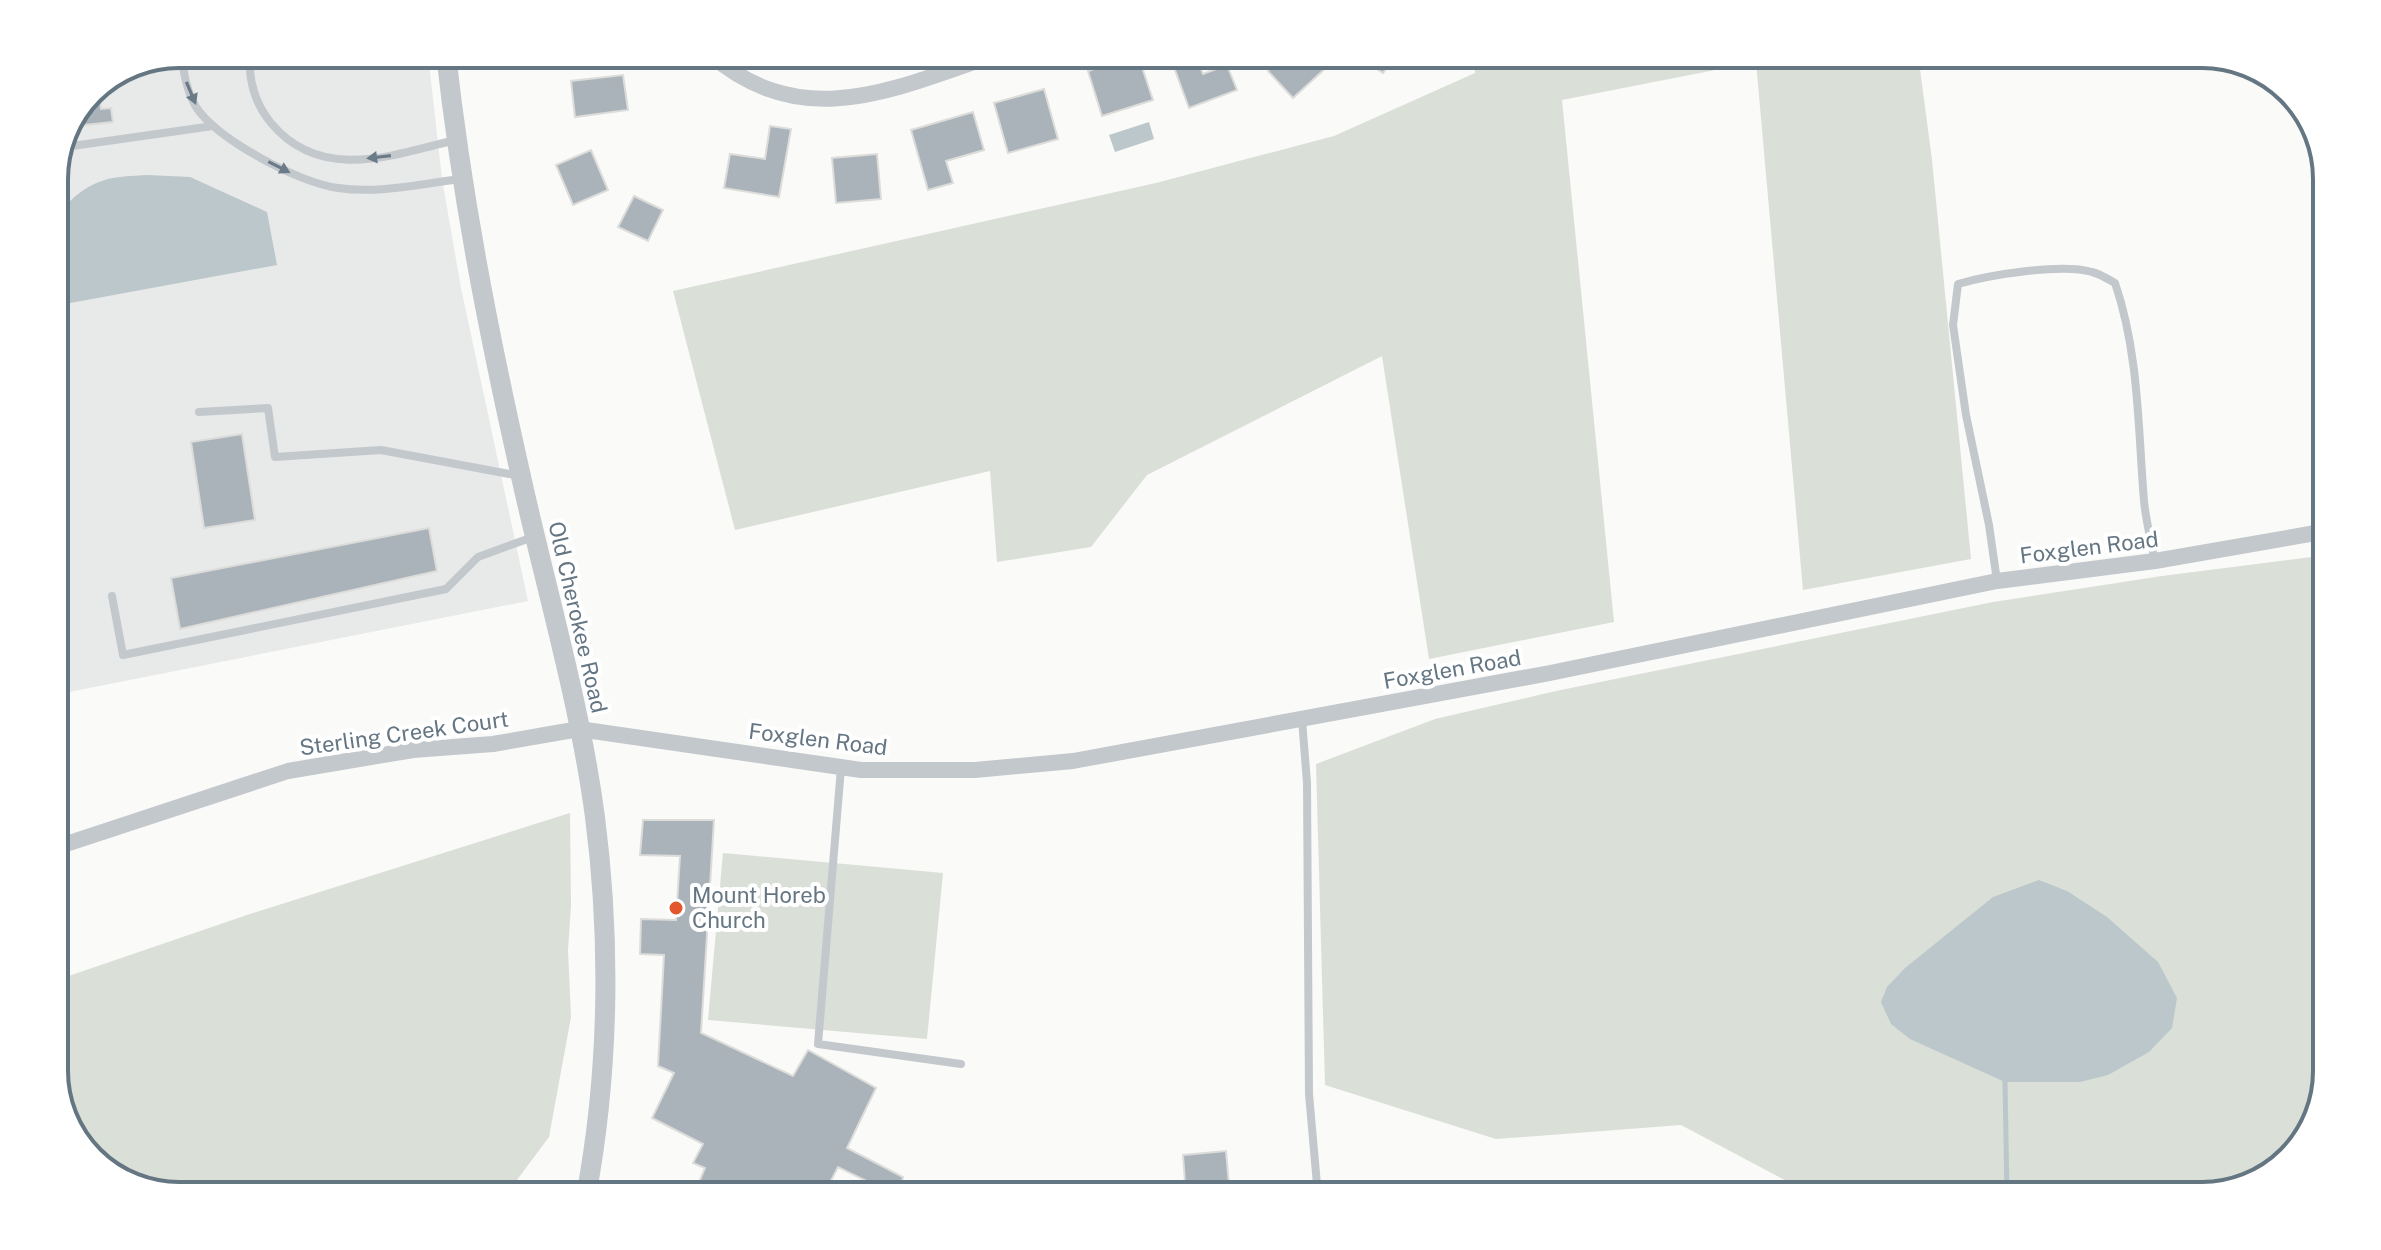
<svg xmlns="http://www.w3.org/2000/svg" width="2381" height="1250" viewBox="0 0 2381 1250" font-family="'Public Sans',sans-serif">
<style>
.built{fill:#e8e9e9}
.green{fill:#dadfd7}
.water{fill:#bbc7cb}
.lines{fill:none;stroke-linecap:round;stroke-linejoin:round}
.stream{stroke:#bbc7cb;stroke-width:5}
.building{fill:#aab3b9;stroke:#dcdcda;stroke-width:2}
.service{stroke:#c3c8cc;stroke-width:8}
.minor{stroke:#c3c8cc;stroke-width:16}
.tertiary{stroke:#c3c8cc;stroke-width:20}
.oneway{fill:#6a7a87}
.poi-dot{fill:#e4572e;stroke:#fff;stroke-width:3}
.labels{text-anchor:middle;dominant-baseline:central;stroke-width:8;stroke-linejoin:round;paint-order:stroke}
.street-label{font-size:22px;fill:#657683;stroke:#fff}
.poi-label{font-size:22px;fill:#657683;stroke:#fff;text-anchor:start}
.rim{fill:none;stroke:#657683;stroke-width:4}
</style>
<rect width="100%" height="100%" fill="#fafaf8"/>
<polygon class="built" points="179,54 428,54 442,179 461,288 528,601 54,695 54,172 91,90"/>
<g class="green">
<polygon points="1473,54 1918,54 1932,160 1971,559 1803,590 1756,62 1562,100 1614,622 1429,659 1382,356 1147,475 1091,547 997,562 990,471 735,530 673,291 1156,183 1334,136 1475,73"/>
<polygon points="2327,555 2327,1071 2314,1126 2271,1175 2202,1196 1815,1196 1681,1125 1496,1139 1325,1085 1316,764 1435,719 1556,691 1993,602 2162,576"/>
<polygon points="570,813 571,906 568,950 571,1017 549,1137 505,1196 179,1196 124,1183 75,1140 54,1079 54,981 250,914"/>
<polygon points="723,853 943,873 927,1039 708,1020"/>
</g>
<g class="water">
<polygon points="1149,122 1154,139 1115,152 1109,135"/>
<path d="M 147,175 L 190,177 L 267,212 L 277,265 L 54,306 L 54,223 C 62,205 83,187 102,181 C 115,176 133,176 147,175 Z"/>
<polygon points="2039,880 2067,891 2107,917 2158,962 2177,998 2172,1028 2149,1052 2108,1075 2080,1082 2005,1082 1910,1039 1891,1024 1881,1002 1887,987 1905,968 1993,897"/>
</g>
<g class="lines">
<polyline class="stream" points="2005,1082 2007,1196"/>
</g>
<g class="building">
<polygon points="1184,54 1195,54 1203,74 1227,65 1237,90 1189,108 1171,59"/>
<polygon points="1286,54 1317,54 1328,66 1293,98 1268,71"/>
<polygon points="1355,54 1396,54 1383,73"/>
<polygon points="1138,55 1153,100 1102,116 1088,71"/>
<polygon points="623,75 628,110 575,117 571,81"/>
<polygon points="108,84 108,90 99,91 101,109 111,108 113,122 75,126 91,90"/>
<polygon points="1044,89 1058,139 1008,153 994,103"/>
<polygon points="973,112 984,150 946,161 953,183 928,190 911,130"/>
<polygon points="770,126 791,129 779,197 724,188 730,154 765,159"/>
<polygon points="591,150 608,190 573,205 556,165"/>
<polygon points="877,154 881,199 836,203 832,158"/>
<polygon points="634,196 663,210 648,241 618,227"/>
<polygon points="242,434 255,520 204,528 191,442"/>
<polygon points="429,528 437,571 180,629 171,578"/>
<polygon points="643,820 714,820 701,1033 793,1076 808,1050 876,1088 847,1148 903,1177 899,1196 877,1196 879,1187 838,1167 823,1196 802,1196 778,1183 772,1196 746,1184 740,1196 709,1196 696,1189 705,1168 693,1163 703,1144 652,1118 674,1073 658,1066 664,955 640,954 641,919 676,920 680,856 640,855"/>
<polygon points="1226,1151 1230,1196 1186,1196 1183,1155"/>
</g>
<g class="lines">
<g class="service">
<path d="M 181,54 C 184,73 186,90 196,107 C 218,140 299,183 338,188 C 377,194 421,184 460,179"/>
<path d="M 250,54 C 248,79 255,104 271,123 C 320,182 391,156 455,140"/>
<polyline points="65,147 213,126"/>
<polyline points="199,412 268,408 275,457 381,450 520,476"/>
<path d="M 1997,581 L 1989,525 L 1966,415 L 1953,325 L 1958,284 C 1989,275 2061,263 2092,272 C 2100,274 2108,279 2115,283 C 2139,353 2138,428 2144,501 C 2146,521 2151,542 2155,561"/>
<polyline points="112,596 123,655 446,589 478,557 533,537"/>
<polyline points="1302,719 1307,783 1309,1094 1318,1196"/>
<polyline points="841,768 818,1044 961,1064"/>
</g>
<g class="minor">
<path d="M 710,54 C 803,135 896,88 997,54"/>
<polyline points="54,848 288,771 413,750 493,744 579,729 861,770 975,770 1073,761 1550,673 1997,581 2155,561 2327,531"/>
</g>
<path class="tertiary" d="M 446,54 C 462,199 490,340 522,481 C 547,593 580,704 595,817 C 611,942 609,1073 586,1196"/>
</g>
<defs><path id="oneway-solid" d="M-6-.8H1V-3.2L6.5 0L1 3.2V.8H-6Z" transform="scale(2)"/></defs>
<g class="oneway">
<use href="#oneway-solid" transform="translate(191 93) rotate(67)"/>
<use href="#oneway-solid" transform="translate(379 157) rotate(173)"/>
<use href="#oneway-solid" transform="translate(279 167) rotate(27)"/>
</g>
<circle class="poi-dot" cx="676" cy="908" r="8"/>
<g class="labels">
<g class="street-label">
<text transform="translate(2089 547) rotate(-7)">Foxglen Road</text>
<text transform="translate(578 617) rotate(77)">Old Cherokee Road</text>
<text transform="translate(1452 669) rotate(-10)">Foxglen Road</text>
<text transform="translate(404 733) rotate(-8)">Sterling Creek Court</text>
<text transform="translate(818 739) rotate(7)">Foxglen Road</text>
</g>
<g class="poi-label">
<text x="692" y="895">Mount Horeb<tspan x="692" dy="25">Church</tspan></text>
</g>
</g>
<path d="M0 0H2381V1250H0ZM179 68H2202A111 111 0 0 1 2313 179V1071A111 111 0 0 1 2202 1182H179A111 111 0 0 1 68 1071V179A111 111 0 0 1 179 68Z" fill="#fff" fill-rule="evenodd"/>
<path class="rim" d="M179 68H2202A111 111 0 0 1 2313 179V1071A111 111 0 0 1 2202 1182H179A111 111 0 0 1 68 1071V179A111 111 0 0 1 179 68Z"/>
</svg>
